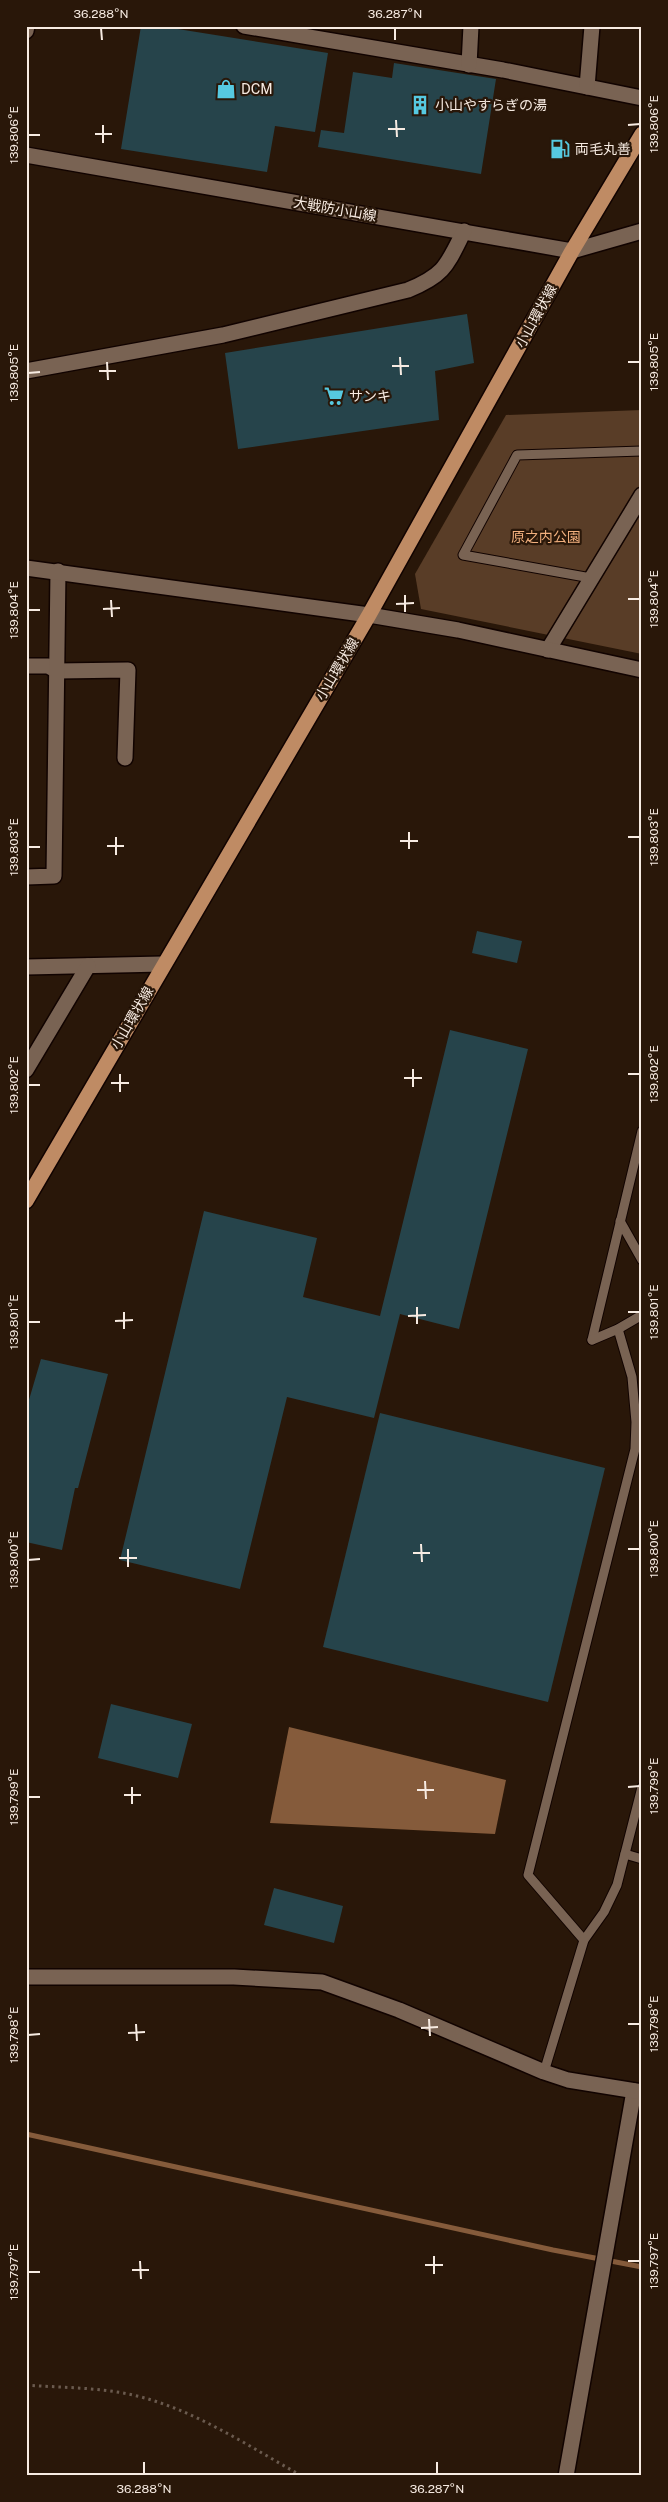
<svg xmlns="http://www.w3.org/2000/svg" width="668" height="2502" viewBox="0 0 668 2502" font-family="'Public Sans','Noto Sans JP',sans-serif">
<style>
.green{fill:#593d27}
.water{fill:#855b3b}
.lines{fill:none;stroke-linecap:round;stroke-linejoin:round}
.stream{stroke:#855b3b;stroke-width:5}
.building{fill:#26444b}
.lane-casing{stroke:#110300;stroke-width:11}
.street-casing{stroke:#110300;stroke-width:18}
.secondary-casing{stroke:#110300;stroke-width:18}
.primary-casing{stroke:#110300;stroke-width:18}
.path{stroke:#6a5a4e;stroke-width:3;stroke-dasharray:2.5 4;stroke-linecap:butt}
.lane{stroke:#796353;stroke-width:9}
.street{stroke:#796353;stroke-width:15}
.secondary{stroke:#796353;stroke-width:15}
.primary{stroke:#bf8b64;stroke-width:15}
.ticks{fill:none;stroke:#f7ebe2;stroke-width:2}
.labels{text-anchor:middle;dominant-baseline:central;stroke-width:4.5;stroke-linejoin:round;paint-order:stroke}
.poi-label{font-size:14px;fill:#f7ebe2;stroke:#291709;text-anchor:start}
.street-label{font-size:14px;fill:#f7ebe2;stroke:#291709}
.park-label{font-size:14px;fill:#f2b07e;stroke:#291709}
.neatline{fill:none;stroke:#f7ebe2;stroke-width:2}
.ticks-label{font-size:12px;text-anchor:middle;fill:#f7ebe2}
</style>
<rect width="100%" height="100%" fill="#291709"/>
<polygon class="green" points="642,410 642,654 421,609 415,574 506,415"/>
<polygon class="water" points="289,1727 506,1780 495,1834 270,1823"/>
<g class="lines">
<polyline class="stream" points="26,2134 553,2250 642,2267"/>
</g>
<g class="building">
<polygon points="141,26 159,26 328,53 315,132 275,126 267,172 121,149"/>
<polygon points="394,63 496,79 481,174 318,147 321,130 344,133 353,72 392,78"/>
<polygon points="467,314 474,363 435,371 439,420 238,449 225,353"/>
<polygon points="477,931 522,941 517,963 472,953"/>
<polygon points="450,1030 528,1049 459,1329 400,1314 374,1418 287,1397 240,1589 120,1560 204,1211 317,1238 303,1297 380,1316"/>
<polygon points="41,1359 108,1374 78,1488 75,1488 62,1550 26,1542 26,1410"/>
<polygon points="380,1413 605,1468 548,1702 323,1647"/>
<polygon points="111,1704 192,1724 178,1778 98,1758"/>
<polygon points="274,1888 343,1906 334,1943 264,1925"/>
</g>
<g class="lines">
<defs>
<g id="lane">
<polyline points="591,578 463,555 517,455 642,451"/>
<polyline points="620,1221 642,1260"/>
<polyline points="592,1340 642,1131"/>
<polyline points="592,1340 618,1329 642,1315"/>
<polyline points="625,1854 642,1859"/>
<polyline points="584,1940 528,1875 635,1449 636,1422 632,1377 618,1329"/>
<polyline points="544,2072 584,1940 604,1912 617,1885 642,1787"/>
</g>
<g id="street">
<polyline points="244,26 503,70 642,98"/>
<polyline points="26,31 27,26"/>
<polyline points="469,65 471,26"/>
<polyline points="587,87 592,26"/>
<polyline points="548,650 642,495"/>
<polyline points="26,666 48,666 57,671 128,670 125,758"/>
<polyline points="26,877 54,876 58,571"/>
<polyline points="26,967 163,964"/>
<polyline points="26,1070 88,966"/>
<polyline points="566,2476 634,2091"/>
</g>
<g id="secondary">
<polyline points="26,155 572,251 642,231"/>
<path d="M 26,371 L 223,335 L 408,290 C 445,275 447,265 464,231"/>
<polyline points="26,568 369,615 458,630 642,670"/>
<polyline points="26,1977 234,1977 322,1982 399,2010 544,2072 568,2080 642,2092"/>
</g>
<polyline id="primary" points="26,1201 369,615 572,251 642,134"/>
</defs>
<use href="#lane" class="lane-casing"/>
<use href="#street" class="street-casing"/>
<use href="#secondary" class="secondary-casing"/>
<use href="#primary" class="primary-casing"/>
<path class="path" d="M 26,2385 C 63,2388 101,2387 137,2396 C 195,2410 250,2447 302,2476"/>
<use href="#lane" class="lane"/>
<use href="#street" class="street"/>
<use href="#secondary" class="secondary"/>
<use href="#primary" class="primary"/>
</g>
<path class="ticks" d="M 101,28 L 102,40M 395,28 L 395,40M 396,120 L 397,137M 103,125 L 103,143M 628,125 L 640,124M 388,129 L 405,129M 95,134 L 112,134M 28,135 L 40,135M 400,357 L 401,375M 107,362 L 108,380M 628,362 L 640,362M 392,366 L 409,366M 99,371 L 116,371M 28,373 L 40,372M 405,595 L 405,612M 628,599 L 640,599M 111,600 L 112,617M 396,604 L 414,603M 103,609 L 120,608M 28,610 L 40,610M 409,832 L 409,849M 116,837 L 116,855M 628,837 L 640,837M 400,841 L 418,841M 107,846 L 124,846M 28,847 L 40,847M 413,1069 L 413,1087M 120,1074 L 120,1092M 628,1074 L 640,1074M 404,1078 L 422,1078M 111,1083 L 129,1083M 28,1085 L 40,1085M 417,1307 L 417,1324M 124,1312 L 124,1329M 628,1312 L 640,1312M 408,1316 L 426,1315M 115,1321 L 133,1320M 28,1322 L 40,1322M 421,1544 L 422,1562M 128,1549 L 128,1567M 628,1549 L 640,1549M 413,1553 L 430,1553M 119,1558 L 137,1558M 28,1560 L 40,1559M 425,1781 L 426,1799M 132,1787 L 132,1804M 628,1787 L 640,1786M 417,1790 L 434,1790M 124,1795 L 141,1795M 28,1797 L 40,1797M 429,2019 L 430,2036M 136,2024 L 137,2041M 628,2024 L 640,2024M 421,2028 L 438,2027M 128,2033 L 145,2032M 28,2035 L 40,2034M 434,2256 L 434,2274M 140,2261 L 141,2279M 628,2261 L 640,2261M 425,2265 L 443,2265M 132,2270 L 149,2270M 28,2272 L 40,2272M 144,2462 L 144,2474M 437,2462 L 437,2474"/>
<defs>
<symbol id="shop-bare" viewBox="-9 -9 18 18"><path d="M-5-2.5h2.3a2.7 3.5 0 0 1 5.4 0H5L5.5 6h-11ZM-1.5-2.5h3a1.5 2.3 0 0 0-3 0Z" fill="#56c9e0" stroke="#291709" stroke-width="2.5" paint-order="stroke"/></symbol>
<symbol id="building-bare" viewBox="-9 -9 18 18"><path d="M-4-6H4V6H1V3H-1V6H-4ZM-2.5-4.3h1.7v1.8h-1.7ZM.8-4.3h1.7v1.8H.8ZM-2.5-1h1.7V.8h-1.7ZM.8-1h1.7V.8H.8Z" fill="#56c9e0" stroke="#291709" stroke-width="2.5" paint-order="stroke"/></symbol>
<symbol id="fuel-bare" viewBox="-9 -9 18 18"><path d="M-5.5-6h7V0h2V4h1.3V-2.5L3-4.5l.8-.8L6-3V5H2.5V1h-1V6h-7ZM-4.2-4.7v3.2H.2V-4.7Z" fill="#56c9e0" stroke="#291709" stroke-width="2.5" paint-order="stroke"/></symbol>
<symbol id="supermarket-bare" viewBox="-9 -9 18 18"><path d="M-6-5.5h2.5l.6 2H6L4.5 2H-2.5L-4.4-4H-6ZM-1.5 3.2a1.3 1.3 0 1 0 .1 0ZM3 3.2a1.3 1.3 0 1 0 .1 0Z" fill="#56c9e0" stroke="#291709" stroke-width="2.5" paint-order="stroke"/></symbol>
</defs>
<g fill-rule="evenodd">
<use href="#shop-bare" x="212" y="75" width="28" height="28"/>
<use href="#building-bare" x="406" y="91" width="28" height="28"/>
<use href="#fuel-bare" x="546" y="135" width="28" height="28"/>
<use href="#supermarket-bare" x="320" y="382" width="28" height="28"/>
</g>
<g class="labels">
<g class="poi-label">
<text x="241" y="89">DCM</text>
<text x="435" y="105">小山やすらぎの湯</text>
<text x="575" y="149">両毛丸善</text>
<text x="349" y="396">サンキ</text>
</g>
<g class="street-label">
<text transform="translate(335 209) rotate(10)">大戦防小山線</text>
<text transform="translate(536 316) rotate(-61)">小山環状線</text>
<text transform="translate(337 669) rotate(-59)">小山環状線</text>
<text transform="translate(132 1018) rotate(-60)">小山環状線</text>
</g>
<g class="park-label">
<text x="546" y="537">原之内公園</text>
</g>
</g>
<rect width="668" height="2502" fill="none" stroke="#291709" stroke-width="55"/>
<rect x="28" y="28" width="612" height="2446" class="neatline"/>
<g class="ticks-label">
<text x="101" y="18">36.288°N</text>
<text x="395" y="18">36.287°N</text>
<text transform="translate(654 124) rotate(-90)" y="4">139.806°E</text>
<text transform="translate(14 135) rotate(-90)" y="4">139.806°E</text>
<text transform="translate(654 362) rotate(-90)" y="4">139.805°E</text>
<text transform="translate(14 373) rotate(-90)" y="4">139.805°E</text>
<text transform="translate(654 599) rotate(-90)" y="4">139.804°E</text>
<text transform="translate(14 610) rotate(-90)" y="4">139.804°E</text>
<text transform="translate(654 837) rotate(-90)" y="4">139.803°E</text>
<text transform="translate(14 847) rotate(-90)" y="4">139.803°E</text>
<text transform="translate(654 1074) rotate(-90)" y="4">139.802°E</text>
<text transform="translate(14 1085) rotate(-90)" y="4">139.802°E</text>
<text transform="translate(654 1312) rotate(-90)" y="4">139.801°E</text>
<text transform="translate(14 1322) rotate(-90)" y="4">139.801°E</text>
<text transform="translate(654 1549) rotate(-90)" y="4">139.800°E</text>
<text transform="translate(14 1560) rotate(-90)" y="4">139.800°E</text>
<text transform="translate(654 1786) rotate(-90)" y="4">139.799°E</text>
<text transform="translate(14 1797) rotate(-90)" y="4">139.799°E</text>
<text transform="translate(654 2024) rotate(-90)" y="4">139.798°E</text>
<text transform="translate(14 2035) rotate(-90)" y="4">139.798°E</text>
<text transform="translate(654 2261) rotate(-90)" y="4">139.797°E</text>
<text transform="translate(14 2272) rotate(-90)" y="4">139.797°E</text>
<text x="144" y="2493">36.288°N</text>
<text x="437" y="2493">36.287°N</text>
</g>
</svg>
